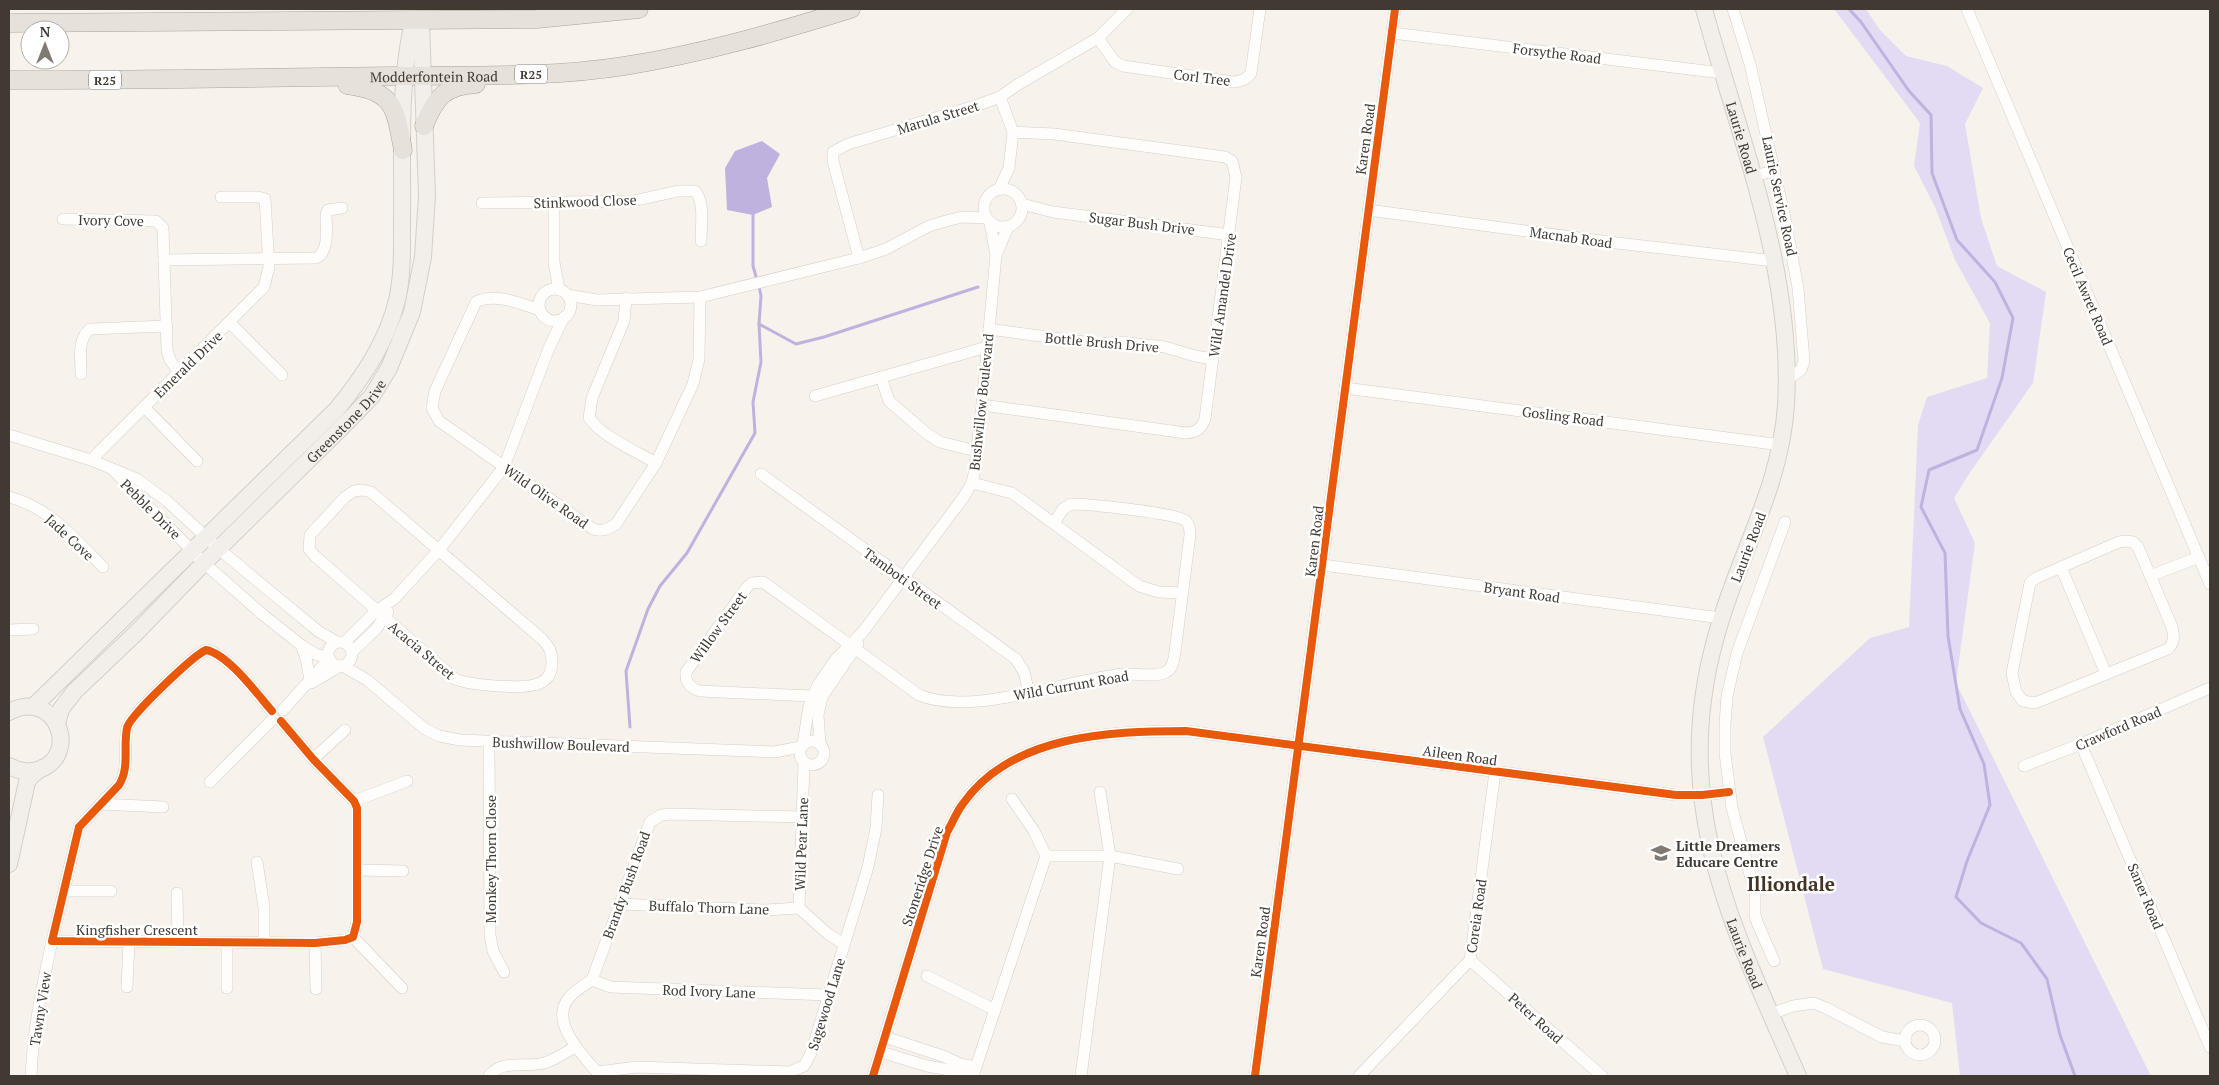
<svg xmlns="http://www.w3.org/2000/svg" width="2219" height="1085" viewBox="0 0 2219 1085" font-family="'PT Serif',serif">
<style>
.green{fill:#e3dbf3}
.water{fill:#bfb2de}
.lines{fill:none;stroke-linecap:round;stroke-linejoin:round}
.stream{stroke:#bfb2de;stroke-width:3}
.minor-casing{stroke:#d4cec7;stroke-width:12}
.secondary-casing{stroke:#d4cec7;stroke-width:18}
.primary-casing{stroke:#aea294;stroke-width:19}
.minor{stroke:#fefdfc;stroke-width:11}
.secondary{stroke:#f2efeb;stroke-width:16}
.primary{stroke:#e6e1da;stroke-width:18}
.cycleway-casing{stroke:#fff;stroke-width:11}
.cycleway{stroke:#e8590c;stroke-width:8}
.labels{text-anchor:middle;dominant-baseline:central;stroke-width:5;stroke-linejoin:round;paint-order:stroke}
.shield{fill:#fff;stroke:#7a7570;stroke-width:1}
.shield-label{font-size:12px;font-weight:bold;fill:#413a32}
.street-label{font-size:14px;fill:#413a32;stroke:#fff}
.poi-label{font-size:14px;font-weight:bold;fill:#413a32;stroke:#fff;text-anchor:start}
.district-label{font-size:19px;font-weight:bold;fill:#433323;stroke:#fff}
</style>
<rect width="100%" height="100%" fill="#f8f2ec"/>
<polygon class="green" points="1834,9 1866,9 1880,30 1906,56 1947,66 1983,88 1965,124 1981,218 1997,266 2046,292 2033,383 1969,474 1954,498 1975,543 1956,683 2151,1076 1960,1076 1952,1003 1823,969 1763,737 1870,638 1909,627 1918,425 1927,397 1987,378 1990,323 1955,260 1935,207 1914,166 1920,123"/>
<polygon class="water" points="762,141 780,154 767,178 772,207 753,215 727,210 725,168 735,151"/>
<g class="lines">
<g class="stream">
<polyline points="1849,9 1861,22 1909,91 1931,115 1932,173 1957,240 1995,282 2013,318 2002,378 1977,450 1929,470 1921,507 1945,553 1948,636 1960,709 1984,764 1990,805 1967,861 1956,897 1981,923 2021,943 2047,979 2060,1035 2075,1076"/>
<polyline points="753,215 753,266 757,280"/>
<polyline points="759,324 796,344 824,337 978,287"/>
<polyline points="630,727 626,671 648,609 660,586 687,553 755,433 753,402 761,362 759,324 761,296 759,286"/>
</g>
<defs>
<g id="minor">
<polyline points="1733,9 1750,64 1785,218 1798,288 1804,361 1801,370 1787,379"/>
<polyline points="1967,9 2210,584"/>
<polyline points="1392,33 1722,73"/>
<path d="M 1098,38 L 1115,62 L 1123,66 L 1233,82 C 1242,81 1246,80 1251,73 L 1260,9"/>
<polyline points="1752,176 1775,171"/>
<circle cx="1003" cy="208" r="19"/>
<polyline points="999,189 1009,168 1013,132 1000,97"/>
<path d="M 482,203 L 633,201 L 678,191 L 695,191 C 705,202 701,226 701,241"/>
<polyline points="554,203 554,262 559,290"/>
<polyline points="1022,204 1053,212 1230,235"/>
<polyline points="1368,210 1617,243 1774,261"/>
<polyline points="63,219 156,221 163,228 164,260"/>
<polyline points="996,255 1008,227"/>
<polyline points="859,258 833,161 833,152 848,144 975,106 1000,97 1017,85 1098,38 1127,9"/>
<circle cx="555" cy="305" r="16"/>
<polyline points="567,295 597,300 700,297 859,258 886,249 929,226 946,221 962,217 986,218"/>
<path d="M 626,298 L 624,321 L 592,398 L 589,418 C 604,438 634,450 656,463"/>
<path d="M 540,310 C 521,304 495,292 476,302 L 435,391 L 432,408 L 439,421 L 593,529 C 602,532 608,529 616,524 L 656,463 L 693,384 L 699,359 L 700,297"/>
<polyline points="230,323 282,375"/>
<polyline points="989,329 1099,344 1120,342 1165,347 1195,356 1213,359"/>
<path d="M 179,372 L 170,360 L 167,350 L 164,260 L 316,258 C 330,252 326,227 326,214 L 328,210 L 342,208"/>
<path d="M 81,374 C 81,358 77,340 90,329 L 167,326"/>
<polyline points="881,377 889,401 926,433 940,442 976,451"/>
<polyline points="1345,388 1781,445"/>
<polyline points="815,396 987,347"/>
<path d="M 982,405 L 1186,433 C 1197,432 1201,429 1205,419 L 1236,177 L 1232,161 L 1225,157 L 1054,134 L 1013,132"/>
<polyline points="144,407 197,461"/>
<polyline points="9,435 91,460 137,479 167,501 219,549 278,598 318,631 337,642"/>
<polyline points="91,460 264,287 269,267 265,199 258,197 221,197"/>
<polyline points="114,471 204,563 262,614 301,645 315,654 328,658"/>
<polyline points="761,474 1016,659 1024,672 1029,693"/>
<polyline points="972,483 1012,493 1139,586 1159,592 1182,593"/>
<path d="M 362,490 L 371,492 L 542,639 C 549,647 552,651 552,662 C 552,670 549,678 542,682 C 529,691 470,685 455,679 L 315,556 L 309,549 L 310,535 L 345,497 L 354,491 Z"/>
<path d="M 9,497 C 49,507 75,539 103,567"/>
<path d="M 2126,541 L 2133,542 L 2138,547 L 2172,627 C 2174,636 2175,642 2168,649 L 2035,703 L 2023,701 L 2016,692 L 2012,673 L 2030,583 L 2036,578 L 2119,542 Z"/>
<polyline points="1323,565 1721,618"/>
<polyline points="2061,567 2106,674"/>
<polyline points="2150,576 2199,557"/>
<polyline points="9,630 33,629"/>
<circle cx="340" cy="654" r="12"/>
<polyline points="345,642 376,611 394,599 439,550 504,467 549,348 564,317"/>
<polyline points="301,645 306,658 310,680"/>
<polyline points="352,652 376,629 388,612"/>
<polyline points="343,666 367,680 425,729 439,736 460,740 774,752 801,747"/>
<polyline points="311,683 340,666"/>
<path d="M 821,699 L 811,696 L 700,691 C 690,688 685,683 686,672 L 747,587 L 752,583 L 763,582 L 919,695 C 971,717 1068,680 1123,674 C 1136,673 1154,678 1166,672 C 1173,669 1174,659 1175,652 L 1190,535 C 1190,530 1190,525 1186,521 C 1177,513 1087,504 1071,504 L 1063,509 L 1054,523"/>
<polyline points="283,710 329,659"/>
<path d="M 272,711 C 257,694 228,654 206,650 C 194,655 129,716 127,728 C 123,748 130,767 119,785 L 79,827 L 52,941 L 315,943 L 345,940 L 353,937 L 357,922 L 357,808 L 354,801 L 313,759 L 281,721"/>
<circle cx="812" cy="753" r="12"/>
<polyline points="489,742 490,935 493,951 504,972"/>
<polyline points="803,744 809,706 818,685 836,659 862,633 963,498 972,483 974,474 982,405 996,255 990,223"/>
<polyline points="820,744 818,715 822,697 858,644"/>
<polyline points="2081,744 2210,1047"/>
<polyline points="313,759 345,730"/>
<polyline points="804,763 799,908 828,934 844,944"/>
<polyline points="2024,766 2081,744 2210,688"/>
<polyline points="210,782 273,719"/>
<polyline points="354,801 407,781"/>
<polyline points="100,804 163,807"/>
<polyline points="1046,856 1110,856 1178,869"/>
<polyline points="257,862 264,907 264,942"/>
<polyline points="358,870 403,871"/>
<polyline points="65,891 111,891"/>
<polyline points="177,893 178,942"/>
<polyline points="619,904 766,910 799,908"/>
<polyline points="353,937 402,988"/>
<polyline points="315,943 316,989"/>
<polyline points="1470,960 1602,1076"/>
<polyline points="1774,961 1757,922 1755,915 1755,893 1732,808 1725,753 1725,724 1727,696 1737,653 1785,522"/>
<polyline points="927,976 995,1010"/>
<polyline points="592,980 611,987 828,995"/>
<polyline points="127,987 129,942"/>
<polyline points="227,988 227,942"/>
<polyline points="1771,1014 1793,1006 1814,1003 1826,1008 1882,1037 1905,1041"/>
<circle cx="1920" cy="1040" r="15"/>
<polyline points="885,1037 943,1056 960,1064 976,1067"/>
<polyline points="881,1052 927,1066 967,1073"/>
<polyline points="597,1072 637,1067 789,1072 804,1066 811,1053 868,867 876,828 878,795"/>
<path d="M 31,1076 C 33,1030 42,987 52,941"/>
<path d="M 489,1076 C 501,1059 525,1068 544,1063 C 555,1060 566,1052 575,1047"/>
<path d="M 600,1076 C 586,1058 549,1024 568,999 C 574,991 584,985 592,980 L 650,822 L 661,815 L 671,814 L 801,817"/>
<path d="M 873,1076 L 947,832 C 952,824 956,813 962,805 C 1010,735 1109,731 1186,731 L 1676,795 L 1702,795 L 1729,792"/>
<polyline points="973,1076 1046,856 1034,831 1012,799"/>
<polyline points="1081,1076 1110,856 1100,792"/>
<polyline points="1255,1076 1395,9"/>
<polyline points="1359,1076 1470,960 1495,772"/>
</g>
<g id="secondary">
<path id="s1" d="M 1704,9 C 1739,137 1794,271 1786,405 C 1781,484 1742,549 1720,623 C 1666,797 1729,920 1798,1076"/>
<path d="M 33,707 L 337,409 C 363,377 387,342 397,300 C 403,274 402,248 402,221 C 403,155 398,86 413,22"/>
<path d="M 9,712 C 56,687 82,756 38,770 C 27,773 19,771 9,766"/>
<path id="s2" d="M 57,724 L 61,709 L 75,691 L 135,634 L 204,563 L 347,422 L 372,396 L 389,368 L 412,312 L 423,257 L 427,196 L 421,22"/>
<polyline points="9,864 27,782 31,776 42,768"/>
</g>
<g id="primary">
<polyline points="9,23 537,19 639,9"/>
<path id="s3" d="M 9,80 C 137,80 265,78 393,76 C 470,75 548,78 624,66 C 701,54 777,32 851,9"/>
<path d="M 347,85 C 395,91 395,108 403,150"/>
<path d="M 424,126 C 435,98 444,86 476,84"/>
</g>
</defs>
<use href="#minor" class="minor-casing"/>
<use href="#secondary" class="secondary-casing"/>
<use href="#primary" class="primary-casing"/>
<use href="#minor" class="minor"/>
<use href="#secondary" class="secondary"/>
<use href="#primary" class="primary"/>
<defs>
<g id="cycleway">
<path d="M 272,711 C 257,694 228,654 206,650 C 194,655 129,716 127,728 C 123,748 130,767 119,785 L 79,827 L 52,941 L 315,943 L 345,940 L 353,937 L 357,922 L 357,808 L 354,801 L 313,759 L 281,721"/>
<path d="M 873,1076 L 947,832 C 952,824 956,813 962,805 C 1010,735 1109,731 1186,731 L 1676,795 L 1702,795 L 1729,792"/>
<polyline points="1255,1076 1395,9"/>
</g>
</defs>
<use href="#cycleway" class="cycleway-casing"/>
<use href="#cycleway" class="cycleway"/>
</g>
<defs>
<symbol id="school-bare" viewBox="-9 -9 18 18"><path d="M0-5L7-2L0 1L-7-2ZM-4 1L0 2.5L4 1V4Q0 6-4 4Z" fill="#817a73" stroke="#fff" stroke-width="2.5" paint-order="stroke"/></symbol>
</defs>
<g fill-rule="evenodd">
<use href="#school-bare" x="1647" y="839" width="28" height="28"/>
</g>
<g class="labels">
<g class="shield">
<rect x="515" y="64.5" width="32" height="19" rx="4"/>
<rect x="89" y="70.5" width="32" height="19" rx="4"/>
</g>
<g class="shield-label">
<text x="531" y="74">R25</text>
<text x="105" y="80">R25</text>
</g>
<g class="street-label">
<text transform="translate(1557 53) rotate(7)">Forsythe Road</text>
<text stroke="none"><textPath href="#s3" startOffset="425">Modderfontein Road</textPath></text>
<text transform="translate(1202 77) rotate(7)">Corl Tree</text>
<text transform="translate(938 117) rotate(-17)">Marula Street</text>
<text stroke="none"><textPath href="#s1" startOffset="134">Laurie Road</textPath></text>
<text transform="translate(1365 139) rotate(-82)">Karen Road</text>
<text transform="translate(1780 196) rotate(78)">Laurie Service Road</text>
<text transform="translate(585 201) rotate(-2)">Stinkwood Close</text>
<text transform="translate(111 220) rotate(1)">Ivory Cove</text>
<text transform="translate(1142 223) rotate(7)">Sugar Bush Drive</text>
<text transform="translate(1571 237) rotate(8)">Macnab Road</text>
<text transform="translate(1222 295) rotate(-82)">Wild Amandel Drive</text>
<text transform="translate(2088 296) rotate(67)">Cecil Awret Road</text>
<text transform="translate(1102 342) rotate(5)">Bottle Brush Drive</text>
<text transform="translate(188 364) rotate(-44)">Emerald Drive</text>
<text transform="translate(981 402) rotate(-84)">Bushwillow Boulevard</text>
<text transform="translate(1563 416) rotate(7)">Gosling Road</text>
<text stroke="none"><textPath href="#s2" startOffset="421">Greenstone Drive</textPath></text>
<text transform="translate(546 496) rotate(35)">Wild Olive Road</text>
<text transform="translate(151 509) rotate(45)">Pebble Drive</text>
<text transform="translate(70 537) rotate(43)">Jade Cove</text>
<text transform="translate(1314 541) rotate(-83)">Karen Road</text>
<text transform="translate(1748 547) rotate(-69)">Laurie Road</text>
<text transform="translate(903 578) rotate(36)">Tamboti Street</text>
<text transform="translate(1522 592) rotate(8)">Bryant Road</text>
<text transform="translate(718 627) rotate(-54)">Willow Street</text>
<text transform="translate(422 650) rotate(40)">Acacia Street</text>
<text transform="translate(1071 685) rotate(-10)">Wild Currunt Road</text>
<text transform="translate(2118 728) rotate(-23)">Crawford Road</text>
<text transform="translate(561 744) rotate(2)">Bushwillow Boulevard</text>
<text transform="translate(1460 755) rotate(8)">Aileen Road</text>
<text transform="translate(801 844) rotate(-88)">Wild Pear Lane</text>
<text transform="translate(490 859) rotate(-90)">Monkey Thorn Close</text>
<text transform="translate(922 876) rotate(-72)">Stoneridge Drive</text>
<text transform="translate(626 885) rotate(-70)">Brandy Bush Road</text>
<text transform="translate(2146 896) rotate(67)">Saner Road</text>
<text transform="translate(709 907) rotate(2)">Buffalo Thorn Lane</text>
<text transform="translate(1476 916) rotate(-82)">Coreia Road</text>
<text x="137" y="929">Kingfisher Crescent</text>
<text transform="translate(1260 942) rotate(-82)">Karen Road</text>
<text stroke="none"><textPath href="#s1" startOffset="974">Laurie Road</textPath></text>
<text transform="translate(709 991) rotate(2)">Rod Ivory Lane</text>
<text transform="translate(826 1004) rotate(-73)">Sagewood Lane</text>
<text transform="translate(40 1009) rotate(-81)">Tawny View</text>
<text transform="translate(1536 1018) rotate(42)">Peter Road</text>
</g>
<g class="poi-label">
<text x="1676" y="845">Little Dreamers<tspan x="1676" dy="16">Educare Centre</tspan></text>
</g>
<g class="district-label">
<text x="1791" y="883">Illiondale</text>
</g>
</g>
<rect width="2219" height="1085" fill="none" stroke="#413a32" stroke-width="20"/>
<g transform="translate(45 45)"><circle r="24" fill="#ffffff" stroke="#b3b0ad"/>
<path d="M0-4L9 19L0 12L-9 19Z" fill="#817a73"/>
<text y="-8" font-size="14" font-weight="bold" text-anchor="middle" fill="#413a32">N</text>
</g>
</svg>
